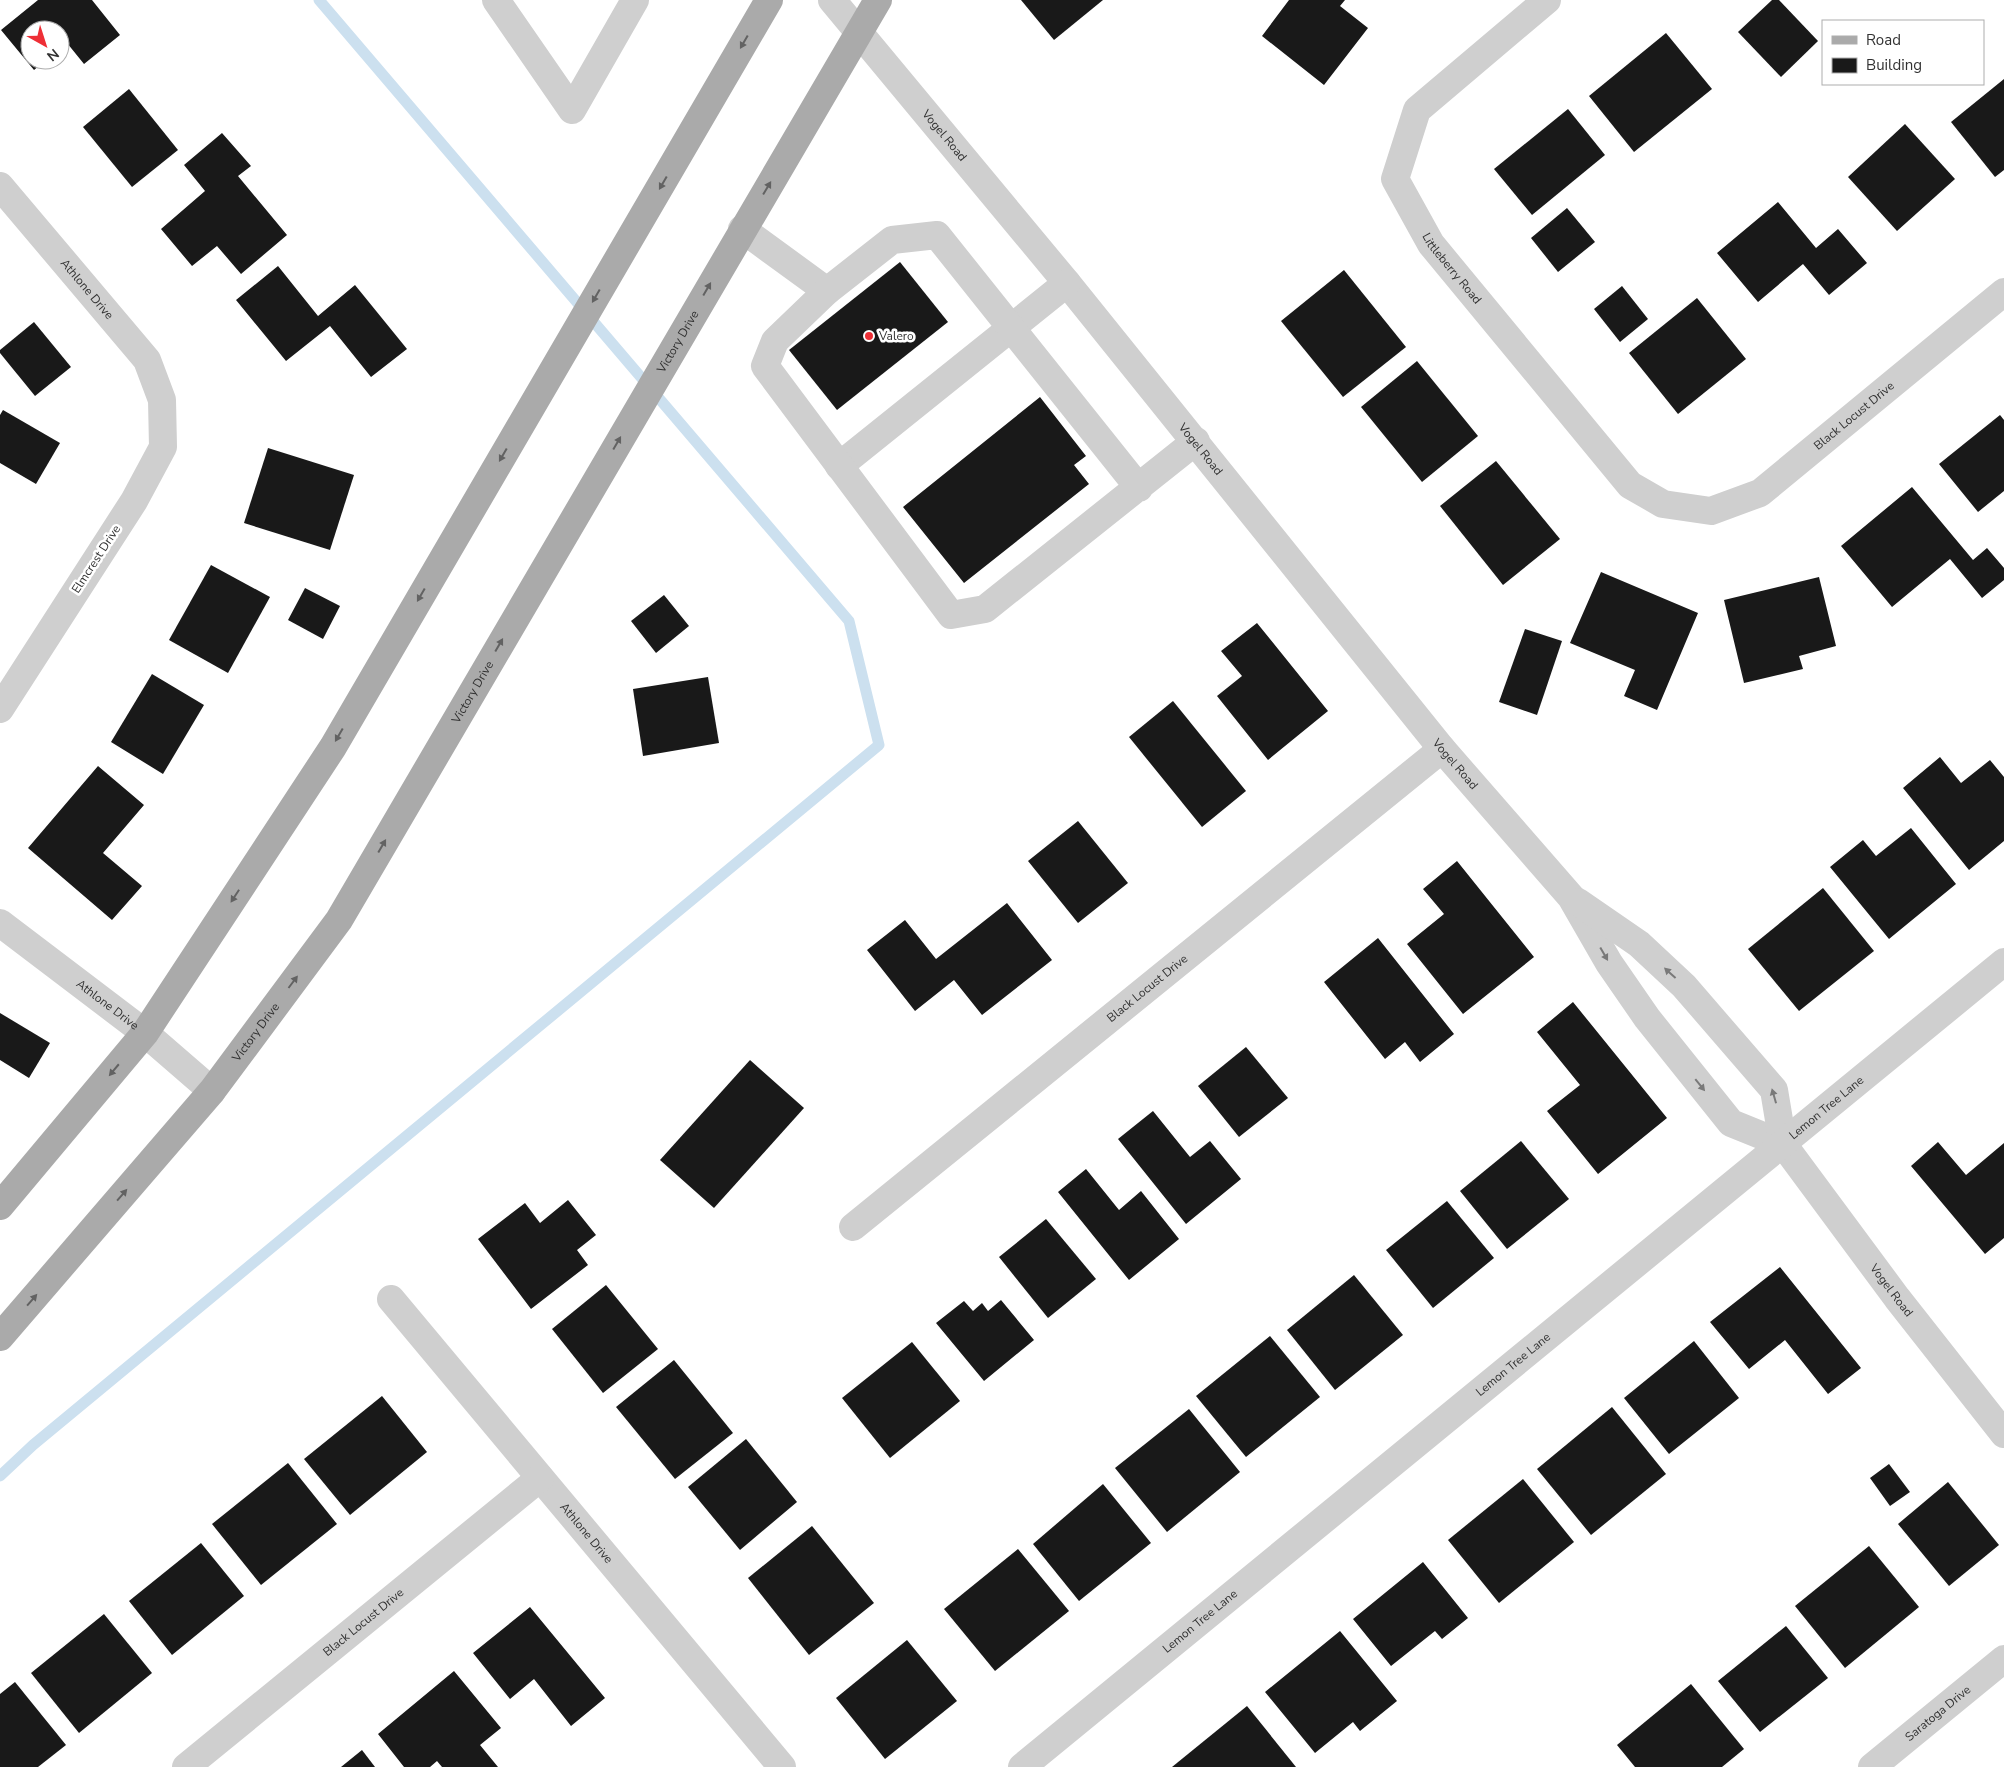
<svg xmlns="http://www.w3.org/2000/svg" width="2004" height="1767" viewBox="0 0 2004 1767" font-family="'Nunito Sans',sans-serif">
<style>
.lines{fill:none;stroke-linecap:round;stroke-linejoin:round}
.stream{stroke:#cce0ef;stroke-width:11}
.building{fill:#191919}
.minor{stroke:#cfcfcf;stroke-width:28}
.major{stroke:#aaa;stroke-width:28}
.oneway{fill:#626262}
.oneway2{fill:#797979}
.poi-dot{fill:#ee2f36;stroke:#fff;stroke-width:2}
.labels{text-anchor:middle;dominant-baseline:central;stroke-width:5;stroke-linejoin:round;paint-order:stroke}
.street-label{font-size:12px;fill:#323232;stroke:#fff}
.poi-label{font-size:12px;fill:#323232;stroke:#fff;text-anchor:start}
</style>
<rect width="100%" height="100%" fill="#fff"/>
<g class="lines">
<polyline class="stream" points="0,1476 33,1445 879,745 849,621 319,0"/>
</g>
<g class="building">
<polygon points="38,0 92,0 120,35 84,64 67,43 60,49 60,30 30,30 30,60 46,60 34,70 1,30"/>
<polygon points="1021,0 1103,0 1054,40"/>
<polygon points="1289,0 1345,0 1340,6 1368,28 1324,85 1262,36"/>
<polygon points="1772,0 1779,0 1818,41 1781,77 1738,32"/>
<polygon points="1666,33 1712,89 1634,152 1589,96"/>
<polygon points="2004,79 2004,170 1995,177 1951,122"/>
<polygon points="129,89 178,150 132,187 83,127"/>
<polygon points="1568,109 1605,155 1532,215 1494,169"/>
<polygon points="1905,124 1955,179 1897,231 1848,177"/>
<polygon points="222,133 251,166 238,176 287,235 241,274 217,246 192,266 161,229 205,191 184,165"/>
<polygon points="1778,202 1816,248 1838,229 1867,263 1829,295 1803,264 1758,302 1717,253"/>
<polygon points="1567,208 1595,242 1558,272 1531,238"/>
<polygon points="900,262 948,322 837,410 789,350"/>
<polygon points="278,266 318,316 355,285 407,349 371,377 330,326 286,361 236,300"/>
<polygon points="1344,270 1406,347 1343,397 1281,321"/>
<polygon points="1622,286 1648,319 1620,342 1594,309"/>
<polygon points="1697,298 1746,359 1678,414 1629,353"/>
<polygon points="34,322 71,367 35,396 0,353 0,350"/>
<polygon points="1417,361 1478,436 1422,482 1361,407"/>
<polygon points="1040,397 1086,456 1074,465 1089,484 964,583 903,507"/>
<polygon points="3,410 60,443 36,484 0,463 0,415"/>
<polygon points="2000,415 2004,420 2004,491 1978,512 1939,464"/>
<polygon points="268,448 354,475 330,550 244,523"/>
<polygon points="1496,461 1560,539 1503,585 1440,506"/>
<polygon points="1912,487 1973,560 1987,548 2004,568 2004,580 1982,598 1950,559 1892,607 1841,546"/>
<polygon points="211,565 270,597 228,673 169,640"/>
<polygon points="1601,572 1698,613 1657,710 1624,696 1635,670 1570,643"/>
<polygon points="1819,577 1836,646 1799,656 1803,669 1744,683 1724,600"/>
<polygon points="305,588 340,606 323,639 288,620"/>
<polygon points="664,595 689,626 656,653 631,621"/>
<polygon points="1257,623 1328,711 1268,760 1217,696 1242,676 1221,651"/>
<polygon points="1525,629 1562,641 1537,715 1499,702"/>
<polygon points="152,674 204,705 163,774 111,742"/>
<polygon points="708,677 719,743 643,756 633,689"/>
<polygon points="1173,701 1246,791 1202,827 1129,737"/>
<polygon points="1940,757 1961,783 1990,760 2004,777 2004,841 1969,870 1903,788"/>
<polygon points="98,766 144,805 103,853 142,886 112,920 28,848"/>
<polygon points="1078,821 1128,883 1078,923 1028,861"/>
<polygon points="1911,828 1956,884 1889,939 1830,867 1863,840 1876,856"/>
<polygon points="1457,861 1534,957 1463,1014 1407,944 1444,914 1423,889"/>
<polygon points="1823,888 1874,951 1799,1011 1748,949"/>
<polygon points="1007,903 1052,960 982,1015 954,980 915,1011 867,950 905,920 936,959"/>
<polygon points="1378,938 1454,1034 1420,1062 1405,1042 1385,1059 1324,982"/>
<polygon points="1573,1002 1667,1118 1598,1174 1547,1111 1580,1085 1537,1032"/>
<polygon points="0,1013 50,1043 29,1078 0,1060"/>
<polygon points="1246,1047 1288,1098 1239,1137 1198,1086"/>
<polygon points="750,1060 804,1108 714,1208 660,1160"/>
<polygon points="1153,1111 1190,1157 1210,1141 1241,1179 1186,1224 1118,1139"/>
<polygon points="1521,1141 1569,1199 1507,1249 1460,1191"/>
<polygon points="1938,1142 1966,1175 2004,1143 2004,1238 1985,1254 1911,1166"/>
<polygon points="1086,1169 1119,1210 1141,1191 1179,1239 1129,1280 1058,1192"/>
<polygon points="568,1200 596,1235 577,1250 588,1265 531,1309 478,1239 525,1203 540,1223"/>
<polygon points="1447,1201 1494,1258 1433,1308 1386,1250"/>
<polygon points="1046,1219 1096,1279 1048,1318 999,1257"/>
<polygon points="1780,1267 1861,1368 1828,1394 1785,1340 1749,1369 1710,1322"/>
<polygon points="1354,1275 1403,1335 1335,1390 1287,1330"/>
<polygon points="606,1285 658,1349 603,1393 552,1329"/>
<polygon points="1001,1300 1034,1340 984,1381 936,1323 964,1301 973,1311 982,1303 988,1311"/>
<polygon points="1270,1336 1320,1397 1246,1457 1196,1396"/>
<polygon points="1694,1341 1739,1398 1669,1454 1624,1398"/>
<polygon points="912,1342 960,1401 890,1458 842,1398"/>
<polygon points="674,1360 733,1433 675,1479 616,1407"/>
<polygon points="382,1396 427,1452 350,1515 304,1459"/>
<polygon points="1612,1407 1666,1474 1591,1535 1537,1469"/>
<polygon points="1189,1409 1240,1472 1167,1532 1115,1468"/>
<polygon points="746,1439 797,1502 740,1550 688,1487"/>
<polygon points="288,1463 337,1524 261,1585 212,1524"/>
<polygon points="1889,1464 1910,1492 1890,1506 1870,1478"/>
<polygon points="1523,1479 1574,1542 1499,1603 1448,1540"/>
<polygon points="1948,1482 1999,1545 1949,1586 1898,1524"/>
<polygon points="1103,1484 1151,1543 1079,1601 1033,1544"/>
<polygon points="812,1526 874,1603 809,1655 748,1578"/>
<polygon points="201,1543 244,1596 172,1655 129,1601"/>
<polygon points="1869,1546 1919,1607 1845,1668 1795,1606"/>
<polygon points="1018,1549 1069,1611 995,1671 944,1609"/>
<polygon points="1423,1562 1468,1618 1442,1639 1435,1631 1391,1666 1353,1619"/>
<polygon points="530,1607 605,1698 571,1726 534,1679 510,1699 473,1653"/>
<polygon points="104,1614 152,1673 79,1733 31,1673"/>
<polygon points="1786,1626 1828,1678 1760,1732 1718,1681"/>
<polygon points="1340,1631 1397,1701 1360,1731 1353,1722 1315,1753 1265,1692"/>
<polygon points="907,1640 957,1701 885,1759 836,1698"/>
<polygon points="454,1671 501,1728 480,1745 498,1767 442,1767 437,1761 430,1767 404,1767 378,1734"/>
<polygon points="15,1682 66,1745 38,1767 0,1767 0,1694"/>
<polygon points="1691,1684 1744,1749 1722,1767 1635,1767 1617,1745"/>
<polygon points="1247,1706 1296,1767 1172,1767"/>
<polygon points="362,1750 375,1767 341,1767"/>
</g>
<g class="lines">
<g class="minor">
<polyline points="496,0 572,110 635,0"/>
<path id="s1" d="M 832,0 L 1067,283 L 1442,749 L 1571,897 L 1609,963 L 1647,1018 L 1731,1123 L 1783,1144"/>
<path id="s2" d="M 1547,0 L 1417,110 L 1395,179 L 1431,244 L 1630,485 L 1663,504 L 1711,511 L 1760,493 L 2004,292"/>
<path id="s3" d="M 0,186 L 147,360 L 162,400 L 163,447 L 134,501 L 0,709"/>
<polyline points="742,229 827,291"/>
<polyline points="839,466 1067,283"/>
<polyline points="1139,488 937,235 892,240 827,291 775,341 765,366 951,615 985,609 1196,441"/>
<path id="s4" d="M 1578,902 L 1639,944 L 1684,986 L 1774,1090 L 1783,1144 L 1897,1298 L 2004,1434"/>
<path id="s5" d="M 0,923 L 145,1033 L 212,1091"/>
<path id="s6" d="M 853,1227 L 1442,749"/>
<path id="s7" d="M 391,1299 L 782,1767"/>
<path id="s8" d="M 186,1767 L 540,1478"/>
<path id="s9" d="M 1022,1767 L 2004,962"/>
<path id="s10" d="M 1872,1767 L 2004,1659"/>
</g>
<g class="major">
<polyline points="0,1206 145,1033 333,747 769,0"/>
<path id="s11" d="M 0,1337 L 212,1091 L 339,920 L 878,0"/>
</g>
</g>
<defs><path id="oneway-solid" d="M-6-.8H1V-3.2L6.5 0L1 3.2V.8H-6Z" transform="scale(1.25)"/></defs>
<g class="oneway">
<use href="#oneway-solid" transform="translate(744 42) rotate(120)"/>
<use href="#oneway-solid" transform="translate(663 183) rotate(120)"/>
<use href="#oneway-solid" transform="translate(767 188) rotate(-59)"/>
<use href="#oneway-solid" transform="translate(707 289) rotate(-60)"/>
<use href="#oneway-solid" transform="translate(596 296) rotate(120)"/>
<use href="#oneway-solid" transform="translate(617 443) rotate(-60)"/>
<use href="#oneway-solid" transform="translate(503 455) rotate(120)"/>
<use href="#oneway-solid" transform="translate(421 595) rotate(120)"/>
<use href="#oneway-solid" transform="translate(499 645) rotate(-60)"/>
<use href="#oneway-solid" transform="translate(339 735) rotate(120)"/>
<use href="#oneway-solid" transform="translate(382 846) rotate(-60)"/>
<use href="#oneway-solid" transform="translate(235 896) rotate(123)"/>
<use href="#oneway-solid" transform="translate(293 982) rotate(-53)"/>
<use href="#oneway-solid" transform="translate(114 1070) rotate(130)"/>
<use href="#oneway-solid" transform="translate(122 1195) rotate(-49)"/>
<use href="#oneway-solid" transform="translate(32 1300) rotate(-49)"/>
</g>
<g class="oneway2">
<use href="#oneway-solid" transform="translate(1604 954) rotate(60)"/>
<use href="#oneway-solid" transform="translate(1670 973) rotate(-138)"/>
<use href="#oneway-solid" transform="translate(1700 1085) rotate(51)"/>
<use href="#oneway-solid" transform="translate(1774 1096) rotate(-106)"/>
</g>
<circle class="poi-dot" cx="869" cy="336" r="5"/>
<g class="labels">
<g class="street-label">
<text stroke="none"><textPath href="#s1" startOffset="176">Vogel Road</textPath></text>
<text stroke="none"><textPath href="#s2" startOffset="349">Littleberry Road</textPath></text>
<text stroke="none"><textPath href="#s3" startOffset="135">Athlone Drive</textPath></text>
<text stroke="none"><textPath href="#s11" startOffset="1208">Victory Drive</textPath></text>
<text stroke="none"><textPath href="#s2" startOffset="890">Black Locust Drive</textPath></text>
<text stroke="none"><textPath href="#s1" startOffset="581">Vogel Road</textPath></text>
<text transform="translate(96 559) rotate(-57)">Elmcrest Drive</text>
<text stroke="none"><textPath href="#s11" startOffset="802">Victory Drive</textPath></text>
<text stroke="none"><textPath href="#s1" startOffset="986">Vogel Road</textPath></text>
<text stroke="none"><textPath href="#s6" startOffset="379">Black Locust Drive</textPath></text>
<text stroke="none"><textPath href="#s5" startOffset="135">Athlone Drive</textPath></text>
<text stroke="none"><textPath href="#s11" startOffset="398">Victory Drive</textPath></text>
<text stroke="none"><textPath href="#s9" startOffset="1040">Lemon Tree Lane</textPath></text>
<text stroke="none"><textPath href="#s4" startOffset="510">Vogel Road</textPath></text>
<text stroke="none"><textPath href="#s9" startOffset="635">Lemon Tree Lane</textPath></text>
<text stroke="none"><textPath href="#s7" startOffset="305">Athlone Drive</textPath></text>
<text stroke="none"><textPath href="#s9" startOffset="230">Lemon Tree Lane</textPath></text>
<text stroke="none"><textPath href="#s8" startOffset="229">Black Locust Drive</textPath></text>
<text stroke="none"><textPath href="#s10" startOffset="85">Saratoga Drive</textPath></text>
</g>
<g class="poi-label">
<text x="879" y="336">Valero</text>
</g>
</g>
<rect x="1822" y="20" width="162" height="65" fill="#ffffff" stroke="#adadad"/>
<rect x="1832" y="36" width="25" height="8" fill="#aaaaaa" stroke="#adadad"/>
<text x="1866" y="45" font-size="15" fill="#323232">Road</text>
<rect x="1832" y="58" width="25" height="15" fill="#191919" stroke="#adadad"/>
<text x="1866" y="70" font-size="15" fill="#323232">Building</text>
<g transform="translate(45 45) rotate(141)"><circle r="24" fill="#ffffff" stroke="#adadad"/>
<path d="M0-4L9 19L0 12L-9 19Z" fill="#ee2f36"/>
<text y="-8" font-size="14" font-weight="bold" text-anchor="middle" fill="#323232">N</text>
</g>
</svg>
